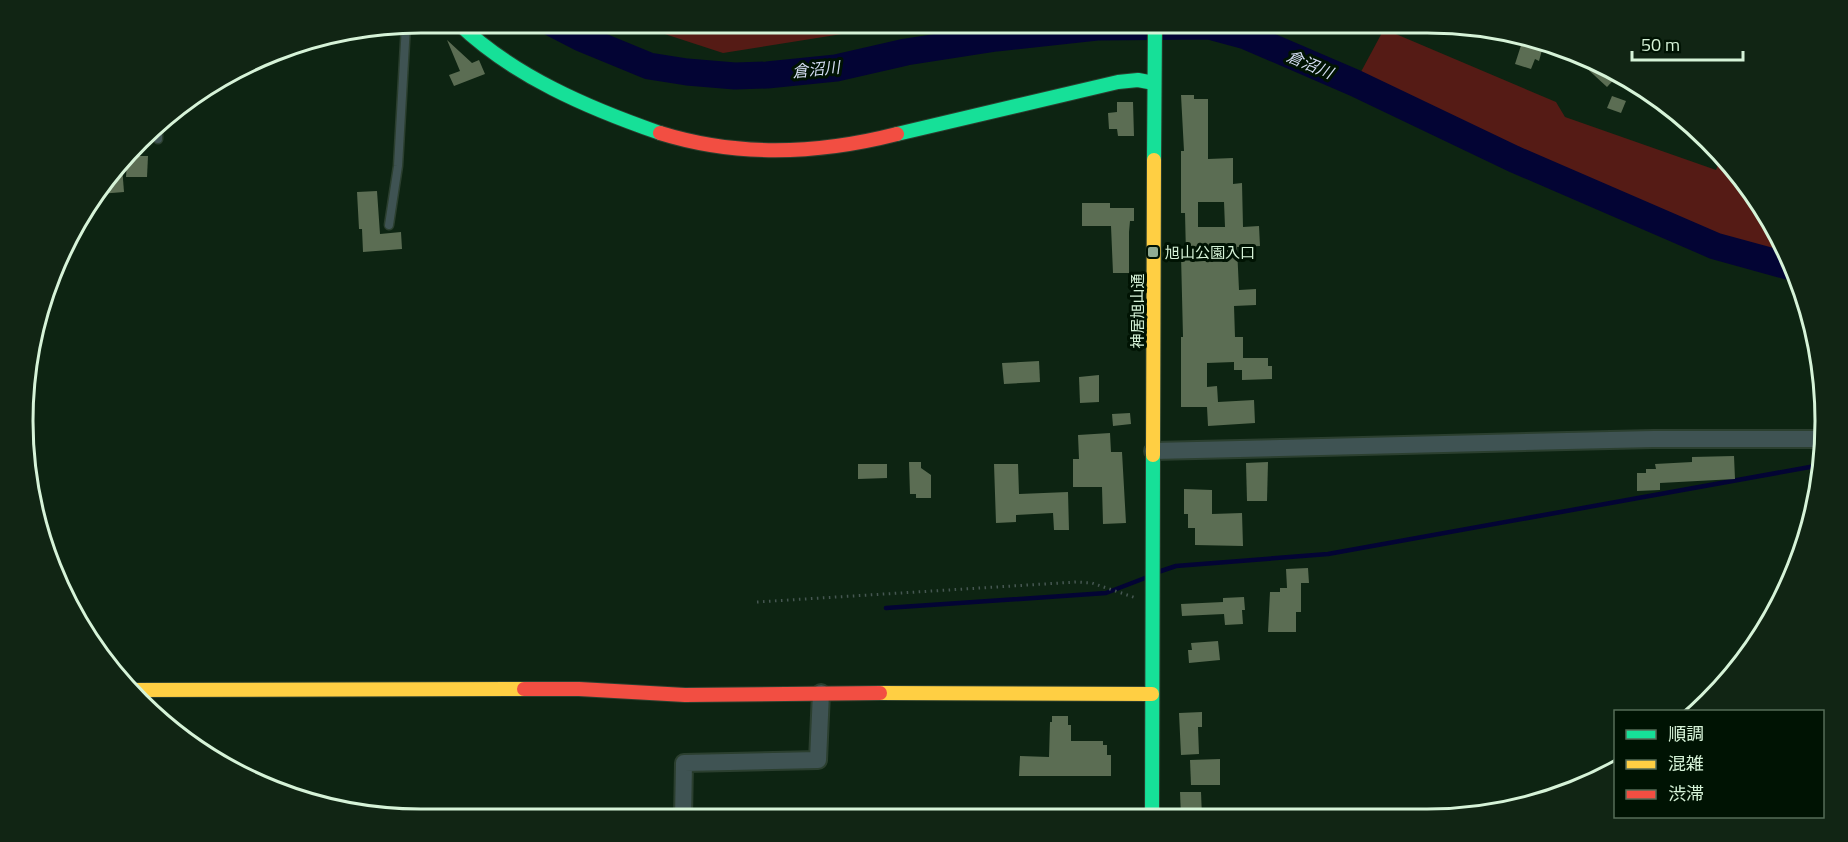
<svg xmlns="http://www.w3.org/2000/svg" width="1848" height="842" viewBox="0 0 1848 842" font-family="'Titillium Web','Noto Sans JP',sans-serif">
<style>
.green{fill:#551b15}
.lines{fill:none;stroke-linecap:round;stroke-linejoin:round}
.stream{stroke:#030434;stroke-width:4.5}
.river{stroke:#030434;stroke-width:27}
.building{fill:#5b6d53;fill-rule:evenodd}
.lane-casing{stroke:#2b3f2f;stroke-width:11}
.street-casing{stroke:#2b3f2f;stroke-width:20}
.fast-casing{stroke:#2b3f2f;stroke-width:16}
.slow-casing{stroke:#2b3f2f;stroke-width:16}
.jam-casing{stroke:#2b3f2f;stroke-width:16}
.path{stroke:#465752;stroke-width:3;stroke-dasharray:1.5 4.5;stroke-linecap:butt}
.lane{stroke:#3f5353;stroke-width:8}
.street{stroke:#3f5353;stroke-width:16}
.fast{stroke:#16e098;stroke-width:14}
.slow{stroke:#ffcf43;stroke-width:14}
.jam{stroke:#f24e42;stroke-width:14}
.poi-dot{fill:#90ab93;stroke:#001303;stroke-width:2}
.labels{text-anchor:middle;dominant-baseline:central;stroke-width:6;stroke-linejoin:round;paint-order:stroke}
.poi-label{font-size:15px;fill:#d6f3d8;stroke:#001303;text-anchor:start}
.street-label{font-size:15px;fill:#d6f3d8;stroke:#001303}
.water-label{font-size:16px;font-style:italic;fill:#d4ddf3;stroke:#001303}
.rim{fill:none;stroke:#d6f3d8;stroke-width:3}
</style>
<rect width="100%" height="100%" fill="#0d2412"/>
<g class="green">
<polygon points="631,23 902,23 886,27 723,53"/>
<polygon points="1384,29 1556,102 1565,117 1716,170 1722,155 1758,199 1795,268 1715,246 1514,159 1355,83"/>
</g>
<g class="lines">
<g class="stream">
<polyline points="1158,572 1176,566 1328,554 1821,465"/>
<polyline points="886,608 1106,593 1145,578"/>
</g>
<polyline class="river" points="552,23 581,38 649,66 687,72 735,76 767,75 836,68 906,52 996,38 1097,27 1209,26 1246,36 1355,83 1514,159 1715,246 1795,268"/>
</g>
<g class="building">
<polygon points="1524,36 1544,43 1539,61 1535,59 1531,69 1515,64"/>
<polygon points="447,40 472,63 479,60 485,74 454,86 449,75 460,71"/>
<polygon points="1571,50 1579,53 1619,74 1607,87 1569,52"/>
<path d="M 1181,95 L 1194,95 L 1194,99 L 1208,99 L 1208,159 L 1233,158 L 1233,184 L 1242,183 L 1243,227 L 1259,226 L 1260,246 L 1237,247 L 1239,290 L 1256,289 L 1256,305 L 1234,306 L 1235,337 L 1243,337 L 1243,358 L 1268,358 L 1268,366 L 1272,366 L 1272,379 L 1242,380 L 1242,370 L 1234,370 L 1234,362 L 1207,363 L 1207,387 L 1217,386 L 1218,402 L 1254,400 L 1255,423 L 1208,426 L 1207,407 L 1181,407 L 1181,337 L 1183,337 L 1181,255 L 1186,255 L 1185,213 L 1181,213 L 1181,151 L 1184,151 ZM 1198,202 L 1224,202 L 1225,227 L 1198,227 Z"/>
<polygon points="1612,96 1626,101 1621,113 1607,108"/>
<polygon points="1117,102 1133,102 1134,136 1118,136 1117,129 1109,129 1108,113 1117,112"/>
<polygon points="130,156 148,156 147,177 126,177 127,160"/>
<polygon points="122,166 124,192 99,194 108,182"/>
<polygon points="377,191 380,234 401,232 402,249 363,252 362,229 359,229 357,192"/>
<polygon points="1082,203 1110,203 1110,208 1134,208 1134,221 1130,221 1129,232 1129,273 1113,273 1111,226 1082,226"/>
<polygon points="1039,361 1040,382 1004,384 1002,363"/>
<polygon points="1099,375 1099,402 1080,403 1079,377"/>
<polygon points="1130,413 1131,424 1113,426 1112,414"/>
<polygon points="1110,433 1111,452 1122,452 1126,523 1103,524 1102,487 1073,487 1073,459 1079,459 1078,435"/>
<polygon points="1734,456 1735,479 1660,483 1660,490 1637,491 1637,473 1646,473 1646,469 1656,469 1655,464 1692,462 1692,457"/>
<polygon points="909,462 921,462 921,468 931,475 931,498 916,498 916,494 910,494"/>
<polygon points="1268,462 1267,501 1247,501 1246,463"/>
<polygon points="858,464 887,464 887,478 858,479"/>
<polygon points="994,464 1018,464 1019,494 1068,492 1069,530 1054,530 1053,513 1016,515 1016,522 996,523"/>
<polygon points="1184,489 1212,490 1212,514 1242,513 1243,546 1195,545 1195,528 1188,528 1188,514 1184,514"/>
<polygon points="1308,568 1309,583 1301,583 1301,612 1296,612 1296,632 1268,632 1270,592 1280,592 1280,588 1287,588 1286,569"/>
<polygon points="1244,597 1245,610 1242,610 1243,624 1225,625 1224,614 1182,616 1181,604 1223,602 1223,598"/>
<polygon points="1218,641 1220,660 1189,663 1188,650 1192,650 1191,643"/>
<polygon points="1202,712 1202,727 1198,727 1199,754 1181,755 1179,713"/>
<polygon points="1052,716 1068,716 1068,725 1071,725 1071,741 1103,741 1103,745 1107,745 1107,755 1111,755 1111,776 1019,776 1020,756 1049,757 1050,722 1052,722"/>
<polygon points="1220,759 1220,785 1191,785 1190,760"/>
<polygon points="1180,792 1201,792 1202,817 1181,817"/>
</g>
<g class="lines">
<defs>
<g id="lane">
<polyline points="158,122 158,139"/>
<polyline points="389,225 398,166 406,25"/>
</g>
<g id="street">
<polyline points="1153,451 1653,439 1824,439"/>
<polyline points="683,819 684,763 818,760 821,693"/>
</g>
<g id="fast">
<path d="M 458,23 C 513,76 588,108 660,133"/>
<polyline points="897,134 1118,82 1138,80 1154,83"/>
<polyline points="1154,160 1155,23"/>
<polyline points="1152,817 1153,455"/>
</g>
<g id="slow">
<polyline points="1153,455 1154,160"/>
<polyline points="133,690 524,689"/>
<polyline points="880,693 1152,694"/>
</g>
<g id="jam">
<path d="M 660,133 C 737,157 819,154 897,134"/>
<polyline points="524,689 579,689 685,695 880,693"/>
</g>
</defs>
<use href="#lane" class="lane-casing"/>
<use href="#street" class="street-casing"/>
<use href="#fast" class="fast-casing"/>
<use href="#slow" class="slow-casing"/>
<use href="#jam" class="jam-casing"/>
<g class="path">
<polyline points="693,23 710,29 731,32 817,28 848,23"/>
<polyline points="757,602 1076,582 1092,583 1136,598"/>
</g>
<use href="#lane" class="lane"/>
<use href="#street" class="street"/>
<use href="#fast" class="fast"/>
<use href="#slow" class="slow"/>
<use href="#jam" class="jam"/>
</g>
<rect class="poi-dot" x="1147" y="246" width="12" height="12" rx="3"/>
<g class="labels">
<g class="poi-label">
<text x="1165" y="252">旭山公園入口</text>
</g>
<g class="street-label">
<text transform="translate(1137 311) rotate(-90)">神居旭山通</text>
</g>
<g class="water-label">
<text transform="translate(1310 64) rotate(23)">倉沼川</text>
<text transform="translate(816 69) rotate(-6)">倉沼川</text>
</g>
</g>
<path d="M0 0H1848V842H0ZM421 33H1427A388 388 0 0 1 1815 421V421A388 388 0 0 1 1427 809H421A388 388 0 0 1 33 421V421A388 388 0 0 1 421 33Z" fill="#112514" fill-rule="evenodd"/>
<path class="rim" d="M421 33H1427A388 388 0 0 1 1815 421V421A388 388 0 0 1 1427 809H421A388 388 0 0 1 33 421V421A388 388 0 0 1 421 33Z"/>
<rect x="1614" y="710" width="210" height="108" fill="#001303" stroke="#566d58" stroke-width="1.5"/>
<rect x="1626" y="730" width="30" height="9" fill="#16e098" stroke="#566d58" stroke-width="1.5"/>
<text x="1668" y="740" font-size="18" fill="#d6f3d8">順調</text>
<rect x="1626" y="760" width="30" height="9" fill="#ffcf43" stroke="#566d58" stroke-width="1.5"/>
<text x="1668" y="770" font-size="18" fill="#d6f3d8">混雑</text>
<rect x="1626" y="790" width="30" height="9" fill="#f24e42" stroke="#566d58" stroke-width="1.5"/>
<text x="1668" y="800" font-size="18" fill="#d6f3d8">渋滞</text>
<path d="M1632 51v9h111v-9" fill="none" stroke="#d6f3d8" stroke-width="3"/>
<text x="1641" y="51" font-size="18" fill="#d6f3d8" stroke="#001303" stroke-width="4.5" paint-order="stroke">50 m</text>
</svg>
